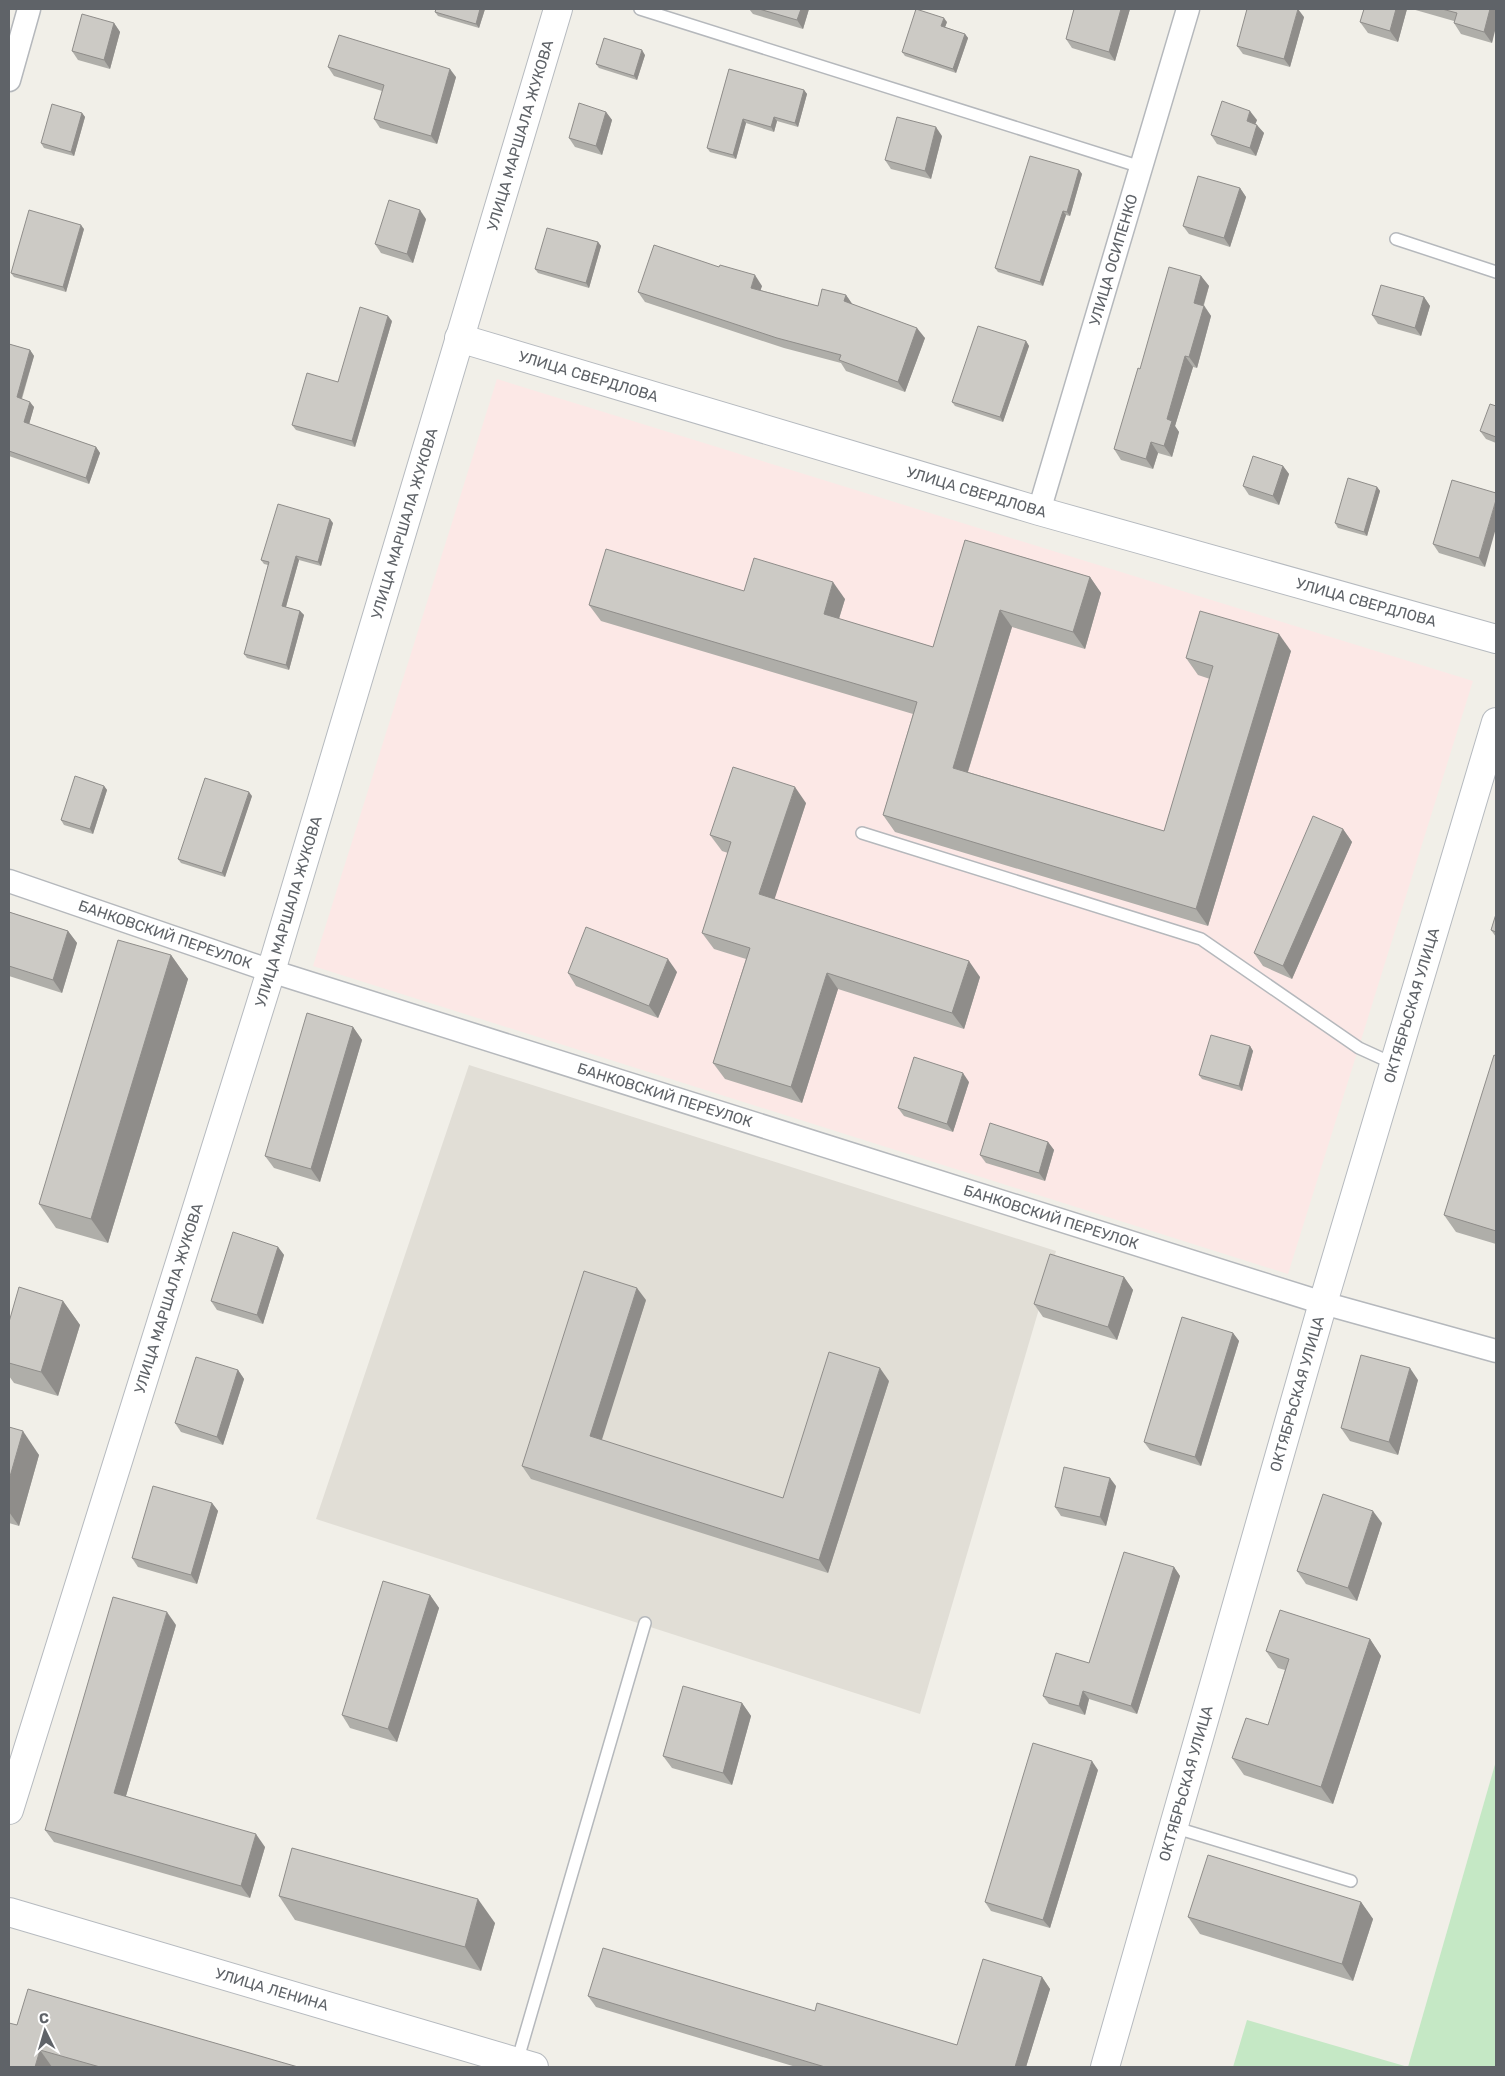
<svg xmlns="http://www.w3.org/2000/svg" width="1505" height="2076" viewBox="0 0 1505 2076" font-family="Rubik,sans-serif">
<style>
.education{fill:#e1ded6}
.medical{fill:#fce8e6}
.green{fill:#c5e8c5}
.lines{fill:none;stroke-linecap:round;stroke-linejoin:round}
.lane-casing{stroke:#b5b8bc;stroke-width:14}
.street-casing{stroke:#b5b8bc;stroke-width:25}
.secondary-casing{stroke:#b6babf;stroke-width:30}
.lane{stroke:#fff;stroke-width:11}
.street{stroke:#fff;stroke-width:22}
.secondary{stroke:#fff;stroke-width:28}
.wall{fill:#afaea9}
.shaded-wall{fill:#8f8d8a}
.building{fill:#cccac5;stroke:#8f8d8a}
.labels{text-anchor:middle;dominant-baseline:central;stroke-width:4;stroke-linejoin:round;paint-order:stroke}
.street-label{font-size:15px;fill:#5f6368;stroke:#fff}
</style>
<rect width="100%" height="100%" fill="#f1efe8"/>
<polygon class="education" points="469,1065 1056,1251 920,1714 316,1519"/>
<polygon class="medical" points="497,379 1473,681 1288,1274 313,966"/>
<g class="green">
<polygon points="1496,1761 1496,2067 1408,2067"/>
<polygon points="1247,2020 1408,2067 1233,2067"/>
</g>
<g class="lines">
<defs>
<g id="lane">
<polyline points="640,9 1141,167"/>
<polyline points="1396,239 1496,272"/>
<polyline points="862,833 1201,939 1359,1048 1394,1064"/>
<polyline points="1173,1827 1351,1881"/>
<polyline points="517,2062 645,1623"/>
</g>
<g id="street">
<polyline points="9,80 29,9"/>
<path id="s1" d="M 1039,511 L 1188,9"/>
<path id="s2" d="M 9,881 L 271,971 L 1323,1303 L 1496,1351"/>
</g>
<g id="secondary">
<path id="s3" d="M 459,338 L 1039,511 L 1496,639"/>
<path id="s4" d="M 9,1810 L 271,971 L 558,9"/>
<path id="s5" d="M 9,1912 L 534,2067"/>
<path id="s6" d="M 1105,2067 L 1323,1303 L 1496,722"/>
</g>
</defs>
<use href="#lane" class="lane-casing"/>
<use href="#street" class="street-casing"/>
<use href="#secondary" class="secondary-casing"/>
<use href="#lane" class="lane"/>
<use href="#street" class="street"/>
<use href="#secondary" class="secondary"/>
</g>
<g class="wall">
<polygon points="436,9 485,9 479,28 438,16 435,12"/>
<polygon points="749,9 809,9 803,29 753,14"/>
<polygon points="1074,9 1130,9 1115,61 1072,48 1066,39"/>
<polygon points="1364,9 1407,9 1398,42 1368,33 1360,22"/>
<polygon points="1412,9 1496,9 1492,43 1461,34 1454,23 1454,21"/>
<polygon points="1304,17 1290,67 1243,54 1237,46"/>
<polygon points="947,22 945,27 965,34 968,38 956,73 905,56 902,52"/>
<polygon points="114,23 120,32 110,69 78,60 72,51"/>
<polygon points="645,55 637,80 599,68 596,64"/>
<polygon points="328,67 456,77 437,144 380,128 374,119 382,91 334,76"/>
<polygon points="729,69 804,90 807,94 798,127 777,121 774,132 746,123 736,159 710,152 707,148"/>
<polygon points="606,112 612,120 602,155 575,147 569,138"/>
<polygon points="82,113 85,117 74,156 44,148 41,143"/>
<polygon points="1257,120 1255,124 1264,133 1256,156 1217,144 1211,135"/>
<polygon points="942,136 931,179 891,169 885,160"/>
<polygon points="1079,170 1082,174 1070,216 1066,215 1043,286 998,272 995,268"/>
<polygon points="1240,188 1246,197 1230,247 1189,234 1183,226"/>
<polygon points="426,219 413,263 381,253 375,244"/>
<polygon points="84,229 66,292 14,277 11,273"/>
<polygon points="598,242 601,246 589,288 538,273 535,269"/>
<polygon points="1201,276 1209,286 1204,305 1211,316 1197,368 1193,367 1175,426 1179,432 1172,457 1158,453 1153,469 1121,460 1114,449 1140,369"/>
<polygon points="762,286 760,290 818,306 846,295 852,304 925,338 905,392 846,371 841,363 784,348 645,302 638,292"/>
<polygon points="1424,297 1430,306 1421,336 1378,324 1372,315"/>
<polygon points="392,321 355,447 296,430 292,425 338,382"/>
<polygon points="1026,341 1029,346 1003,422 955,406 952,402"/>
<polygon points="9,344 30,350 34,356 22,399 34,407 29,424 96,447 100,453 89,484 9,456"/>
<polygon points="1496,406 1496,443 1486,439 1480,431"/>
<polygon points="1283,466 1289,474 1279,505 1249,495 1243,486"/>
<polygon points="1452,480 1485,567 1439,553 1433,544"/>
<polygon points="1377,487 1380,491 1367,536 1338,528 1335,523"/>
<polygon points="333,523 321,566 299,560 286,607 300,611 304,615 289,670 247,658 244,654 268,565 264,564 261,560"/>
<polygon points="965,540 1090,577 1101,593 1085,649 1012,627 968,772 1164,831 1210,679 1198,675 1186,658 1291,651 1208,926 895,832 883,815 913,714 601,621 589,605 744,591 845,599 839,619 933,647"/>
<polygon points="104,786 107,790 93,834 64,825 61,820"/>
<polygon points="252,796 225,877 181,863 178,859"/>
<polygon points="806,803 774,899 980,977 964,1029 838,989 802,1103 725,1079 713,1063 746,959 714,949 702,933 728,853 722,851 710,835"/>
<polygon points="1343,829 1352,842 1292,979 1263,966 1254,953"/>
<polygon points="9,912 68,931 77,943 62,993 9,976"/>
<polygon points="1496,914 1496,937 1491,930"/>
<polygon points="171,955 188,979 108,1243 56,1228 39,1204"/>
<polygon points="677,972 658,1018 576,986 568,973"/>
<polygon points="353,1027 362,1040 320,1182 274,1168 265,1156"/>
<polygon points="1250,1046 1253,1051 1242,1091 1202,1079 1199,1075"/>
<polygon points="1496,1056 1496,1244 1456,1232 1444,1215"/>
<polygon points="969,1082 953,1132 904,1116 898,1108"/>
<polygon points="1048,1142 1054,1150 1045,1181 986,1163 980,1155"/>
<polygon points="278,1247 284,1255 263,1324 217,1310 211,1301"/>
<polygon points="1124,1277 1133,1290 1117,1340 1043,1317 1034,1304"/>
<polygon points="646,1300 601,1440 783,1498 889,1381 828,1573 531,1479 522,1466"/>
<polygon points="63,1301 80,1325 58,1396 14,1383 9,1376 9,1363"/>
<polygon points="1233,1333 1239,1341 1201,1466 1150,1450 1144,1442"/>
<polygon points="238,1370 244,1379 223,1445 181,1432 175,1423"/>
<polygon points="1418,1380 1398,1455 1350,1441 1341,1428"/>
<polygon points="9,1427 39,1455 19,1526 9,1523"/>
<polygon points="1116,1486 1106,1526 1061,1516 1055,1507"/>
<polygon points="212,1503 218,1511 197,1584 138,1567 132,1558"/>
<polygon points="1382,1523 1357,1601 1306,1584 1297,1571"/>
<polygon points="1174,1567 1180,1576 1137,1714 1089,1699 1085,1715 1049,1704 1043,1696 1089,1663"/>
<polygon points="430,1595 439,1608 397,1742 350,1728 342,1715"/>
<polygon points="176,1625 126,1796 265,1847 250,1898 54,1842 45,1830"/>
<polygon points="1370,1639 1381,1656 1333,1804 1244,1775 1232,1758 1268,1725 1285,1670 1278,1668 1266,1651"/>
<polygon points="742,1703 751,1716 732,1785 672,1768 663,1756"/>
<polygon points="1098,1770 1050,1928 991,1911 985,1902"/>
<polygon points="279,1896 495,1923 481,1971 295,1920"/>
<polygon points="1361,1902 1373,1919 1353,1981 1200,1934 1188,1917"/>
<polygon points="1042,1977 1050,1989 1026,2067 796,2067 596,2007 588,1996 815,2011 957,2045"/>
<polygon points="17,2025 298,2067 9,2067"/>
</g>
<g class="shaded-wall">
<polygon points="480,9 485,9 479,28 476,24"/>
<polygon points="801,9 809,9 803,29 797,20"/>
<polygon points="1121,9 1130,9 1115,61 1109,52"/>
<polygon points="1298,9 1304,17 1290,67 1284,59"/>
<polygon points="1396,9 1407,9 1398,42 1390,31"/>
<polygon points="1490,9 1496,9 1496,27 1492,43 1484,32"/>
<polygon points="944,18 947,22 944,30 941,26"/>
<polygon points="114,23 120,32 110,69 104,60"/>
<polygon points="965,34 968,38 956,73 953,69"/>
<polygon points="642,50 645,55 637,80 634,76"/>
<polygon points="450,69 456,77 437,144 431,136"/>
<polygon points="804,90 807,94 798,127 795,123"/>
<polygon points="1250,111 1257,120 1253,130 1247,121"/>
<polygon points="606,112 612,120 602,155 596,146"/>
<polygon points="82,113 85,117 74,156 71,152"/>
<polygon points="774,117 777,121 774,132 771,127"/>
<polygon points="743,119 746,123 736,159 733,155"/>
<polygon points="1257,125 1264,133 1256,156 1250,148"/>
<polygon points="936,127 942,136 931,179 925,171"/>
<polygon points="1079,170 1082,174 1070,216 1067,212"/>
<polygon points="1240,188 1246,197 1230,247 1224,238"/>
<polygon points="420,210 426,219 413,263 407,254"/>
<polygon points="1063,211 1066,215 1043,286 1040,282"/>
<polygon points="81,225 84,229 66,292 63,287"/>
<polygon points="598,242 601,246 589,288 586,283"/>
<polygon points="755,275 762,286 758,298 751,288"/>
<polygon points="1201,276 1209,286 1201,313 1194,303"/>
<polygon points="846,295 853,305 844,301"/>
<polygon points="1424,297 1430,306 1421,336 1415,328"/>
<polygon points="1204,306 1211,316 1197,368 1189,357"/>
<polygon points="388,316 392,321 355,447 352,441"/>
<polygon points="917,328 925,338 905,392 898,382"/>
<polygon points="1026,341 1029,346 1003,422 1000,417"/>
<polygon points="30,350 34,356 20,403 17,397"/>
<polygon points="1185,356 1193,367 1175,426 1179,432 1172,457 1164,446 1167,419"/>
<polygon points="30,402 34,407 28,428 24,422"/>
<polygon points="1151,442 1158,453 1153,469 1146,459"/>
<polygon points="96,447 100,453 89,484 86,478"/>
<polygon points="1283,466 1289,474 1279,505 1273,496"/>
<polygon points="1377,487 1380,491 1367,536 1364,532"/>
<polygon points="1496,500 1496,528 1485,567 1479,558"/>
<polygon points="330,519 333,523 321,566 318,562"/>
<polygon points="296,556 299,560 285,610 282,606"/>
<polygon points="1090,577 1101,593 1085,649 1073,632"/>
<polygon points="833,582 845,599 835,631 824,614"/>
<polygon points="1000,610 1012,627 964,784 953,768"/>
<polygon points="300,611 304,615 289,670 286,665"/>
<polygon points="1279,634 1291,651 1208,926 1196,909"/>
<polygon points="104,786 107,790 93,834 90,829"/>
<polygon points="795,787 806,803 771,910 759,894"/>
<polygon points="249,792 252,796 225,877 222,873"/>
<polygon points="1343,829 1352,842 1292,979 1283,966"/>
<polygon points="68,931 77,943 62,993 53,980"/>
<polygon points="171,955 188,979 108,1243 91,1219"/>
<polygon points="668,959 677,972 658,1018 649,1006"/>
<polygon points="969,961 980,977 964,1029 952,1013"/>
<polygon points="827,973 838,989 802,1103 791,1087"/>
<polygon points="353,1027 362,1040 320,1182 311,1169"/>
<polygon points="1250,1046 1253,1051 1242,1091 1239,1086"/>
<polygon points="963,1073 969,1082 953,1132 947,1124"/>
<polygon points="1048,1142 1054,1150 1045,1181 1039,1173"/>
<polygon points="278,1247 284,1255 263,1324 257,1315"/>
<polygon points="1124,1277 1133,1290 1117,1340 1108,1327"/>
<polygon points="637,1288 646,1300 599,1449 590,1436"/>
<polygon points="63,1301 80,1325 58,1396 41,1372"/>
<polygon points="1233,1333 1239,1341 1201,1466 1195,1457"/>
<polygon points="880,1368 889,1381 828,1573 819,1560"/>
<polygon points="1410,1368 1418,1380 1398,1455 1389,1442"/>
<polygon points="238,1370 244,1379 223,1445 217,1437"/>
<polygon points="23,1431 39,1455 19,1526 9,1512 9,1480"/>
<polygon points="1110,1478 1116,1486 1106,1526 1100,1517"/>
<polygon points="212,1503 218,1511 197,1584 191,1575"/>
<polygon points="1373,1511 1382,1523 1357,1601 1348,1588"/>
<polygon points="1174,1567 1180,1576 1137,1714 1131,1706"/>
<polygon points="430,1595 439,1608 397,1742 388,1729"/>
<polygon points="167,1612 176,1625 123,1806 114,1793"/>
<polygon points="1370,1639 1381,1656 1333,1804 1321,1787"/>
<polygon points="1083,1691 1089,1699 1085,1715 1079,1706"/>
<polygon points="742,1703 751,1716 732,1785 723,1773"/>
<polygon points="1092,1761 1098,1770 1050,1928 1043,1920"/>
<polygon points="256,1834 265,1847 250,1898 241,1886"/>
<polygon points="478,1899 495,1923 481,1971 465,1947"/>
<polygon points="1361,1902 1373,1919 1353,1981 1342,1964"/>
<polygon points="1042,1977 1050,1989 1026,2067 1015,2067"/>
<polygon points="40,2050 52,2067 35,2067"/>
</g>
<g class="building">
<polygon points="436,9 480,9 476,24 435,12"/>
<polygon points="759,9 801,9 797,20"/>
<polygon points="916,9 944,18 941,26 965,34 953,69 902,52"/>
<polygon points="1074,9 1121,9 1109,52 1066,39"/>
<polygon points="1247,9 1298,9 1284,59 1237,46"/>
<polygon points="1364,9 1396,9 1390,31 1360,22"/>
<polygon points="1442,9 1490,9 1484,32 1454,23 1457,13"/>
<polygon points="82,14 114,23 104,60 72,51"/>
<polygon points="339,35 450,69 431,136 374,119 384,85 328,67"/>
<polygon points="604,38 642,50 634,76 596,64"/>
<polygon points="729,69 804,90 795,123 774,117 771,127 743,119 733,155 707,148"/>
<polygon points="1222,101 1250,111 1247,121 1257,125 1250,148 1211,135"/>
<polygon points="579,103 606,112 596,146 569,138"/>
<polygon points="52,104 82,113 71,152 41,143"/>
<polygon points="897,117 936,127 925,171 885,160"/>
<polygon points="1030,156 1079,170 1067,212 1063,211 1040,282 995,268"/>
<polygon points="1198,176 1240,188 1224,238 1183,226"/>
<polygon points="389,200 420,210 407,254 375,244"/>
<polygon points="29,210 81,225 63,287 11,273"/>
<polygon points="547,228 598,242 586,283 535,269"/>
<polygon points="654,245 719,267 720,265 755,275 751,288 818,306 822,289 846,295 844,301 917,328 898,382 839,360 841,355 777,338 638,292"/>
<polygon points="1169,267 1201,276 1194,303 1204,306 1189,357 1185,356 1167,419 1172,421 1164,446 1151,442 1146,459 1114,449 1138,368 1140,369"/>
<polygon points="1381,285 1424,297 1415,328 1372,315"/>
<polygon points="360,307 388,316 352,441 292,425 307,373 338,382"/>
<polygon points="978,326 1026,341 1000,417 952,402"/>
<polygon points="9,344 30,350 17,397 30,402 24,422 96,447 86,478 9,451"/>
<polygon points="1490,404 1496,406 1496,437 1480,431"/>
<polygon points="1253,456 1283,466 1273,496 1243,486"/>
<polygon points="1348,478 1377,487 1364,532 1335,523"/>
<polygon points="1452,480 1496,493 1496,500 1479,558 1433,544"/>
<polygon points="278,504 330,519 318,562 296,556 282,606 300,611 286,665 244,654 269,562 261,560"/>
<polygon points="965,540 1090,577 1073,632 1000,610 953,768 1164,831 1213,666 1186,658 1200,611 1279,634 1196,909 883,815 917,702 589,605 606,549 744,591 754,558 833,582 824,614 933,647"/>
<polygon points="733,767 795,787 759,894 969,961 952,1013 827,973 791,1087 713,1063 750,948 702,933 731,842 710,835"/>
<polygon points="75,776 104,786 90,829 61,820"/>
<polygon points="205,778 249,792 222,873 178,859"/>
<polygon points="1313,816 1343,829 1283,966 1254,953"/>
<polygon points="9,912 68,931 53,980 9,966"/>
<polygon points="1496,914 1496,932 1491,930"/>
<polygon points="586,927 668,959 649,1006 568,973"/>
<polygon points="118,940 171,955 91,1219 39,1204"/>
<polygon points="307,1013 353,1027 311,1169 265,1156"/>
<polygon points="1211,1035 1250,1046 1239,1086 1199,1075"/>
<polygon points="1494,1055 1496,1056 1496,1231 1444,1215"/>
<polygon points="914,1057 963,1073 947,1124 898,1108"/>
<polygon points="990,1123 1048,1142 1039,1173 980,1155"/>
<polygon points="233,1232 278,1247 257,1315 211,1301"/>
<polygon points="1050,1254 1124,1277 1108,1327 1034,1304"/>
<polygon points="584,1271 637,1288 590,1436 783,1498 829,1352 880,1368 819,1560 522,1466"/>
<polygon points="19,1287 63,1301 41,1372 9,1363 9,1322"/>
<polygon points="1182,1317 1233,1333 1195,1457 1144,1442"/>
<polygon points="1361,1355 1410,1368 1389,1442 1341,1428"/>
<polygon points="196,1357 238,1370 217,1437 175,1423"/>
<polygon points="9,1427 23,1431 9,1480"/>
<polygon points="1064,1467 1110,1478 1100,1517 1055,1507"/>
<polygon points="153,1486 212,1503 191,1575 132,1558"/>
<polygon points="1323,1494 1373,1511 1348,1588 1297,1571"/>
<polygon points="1124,1552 1174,1567 1131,1706 1083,1691 1079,1706 1043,1696 1056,1653 1089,1663"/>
<polygon points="383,1581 430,1595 388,1729 342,1715"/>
<polygon points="113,1597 167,1612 114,1793 256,1834 241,1886 45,1830"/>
<polygon points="1280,1610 1370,1639 1321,1787 1232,1758 1246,1718 1268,1725 1289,1659 1266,1651"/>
<polygon points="683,1686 742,1703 723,1773 663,1756"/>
<polygon points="1033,1743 1092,1761 1043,1920 985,1902"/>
<polygon points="292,1848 478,1899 465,1947 279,1896"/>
<polygon points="1208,1855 1361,1902 1342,1964 1188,1917"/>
<polygon points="603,1948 815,2011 817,2003 957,2045 983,1959 1042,1977 1015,2067 825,2067 588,1996"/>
<polygon points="28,1989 298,2067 100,2067 40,2050 35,2067 9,2067 9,2023 17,2025"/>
</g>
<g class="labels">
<g class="street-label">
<text stroke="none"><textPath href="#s4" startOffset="1751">УЛИЦА МАРШАЛА ЖУКОВА</textPath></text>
<text stroke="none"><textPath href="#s1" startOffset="262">УЛИЦА ОСИПЕНКО</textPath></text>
<text stroke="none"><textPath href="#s3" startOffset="135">УЛИЦА СВЕРДЛОВА</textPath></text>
<text stroke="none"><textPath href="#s3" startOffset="540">УЛИЦА СВЕРДЛОВА</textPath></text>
<text stroke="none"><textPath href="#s4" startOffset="1346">УЛИЦА МАРШАЛА ЖУКОВА</textPath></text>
<text stroke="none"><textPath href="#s3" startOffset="945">УЛИЦА СВЕРДЛОВА</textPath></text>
<text stroke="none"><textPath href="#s4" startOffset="941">УЛИЦА МАРШАЛА ЖУКОВА</textPath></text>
<text stroke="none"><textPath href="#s2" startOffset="165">БАНКОВСКИЙ ПЕРЕУЛОК</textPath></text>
<text stroke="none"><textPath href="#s6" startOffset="1105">ОКТЯБРЬСКАЯ УЛИЦА</textPath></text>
<text stroke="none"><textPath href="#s2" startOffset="690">БАНКОВСКИЙ ПЕРЕУЛОК</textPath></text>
<text stroke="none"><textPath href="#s2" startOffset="1095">БАНКОВСКИЙ ПЕРЕУЛОК</textPath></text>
<text stroke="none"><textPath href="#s4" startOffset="536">УЛИЦА МАРШАЛА ЖУКОВА</textPath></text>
<text stroke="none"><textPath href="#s6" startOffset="700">ОКТЯБРЬСКАЯ УЛИЦА</textPath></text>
<text stroke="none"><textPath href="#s6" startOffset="295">ОКТЯБРЬСКАЯ УЛИЦА</textPath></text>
<text stroke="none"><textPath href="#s5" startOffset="274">УЛИЦА ЛЕНИНА</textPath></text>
</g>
</g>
<rect width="1505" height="2076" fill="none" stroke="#5f6368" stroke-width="20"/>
<g transform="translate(45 2031) rotate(355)" stroke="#ffffff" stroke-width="4" paint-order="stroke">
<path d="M0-4L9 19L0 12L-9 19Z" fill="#5f6368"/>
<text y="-8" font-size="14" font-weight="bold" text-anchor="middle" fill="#5f6368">С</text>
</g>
</svg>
